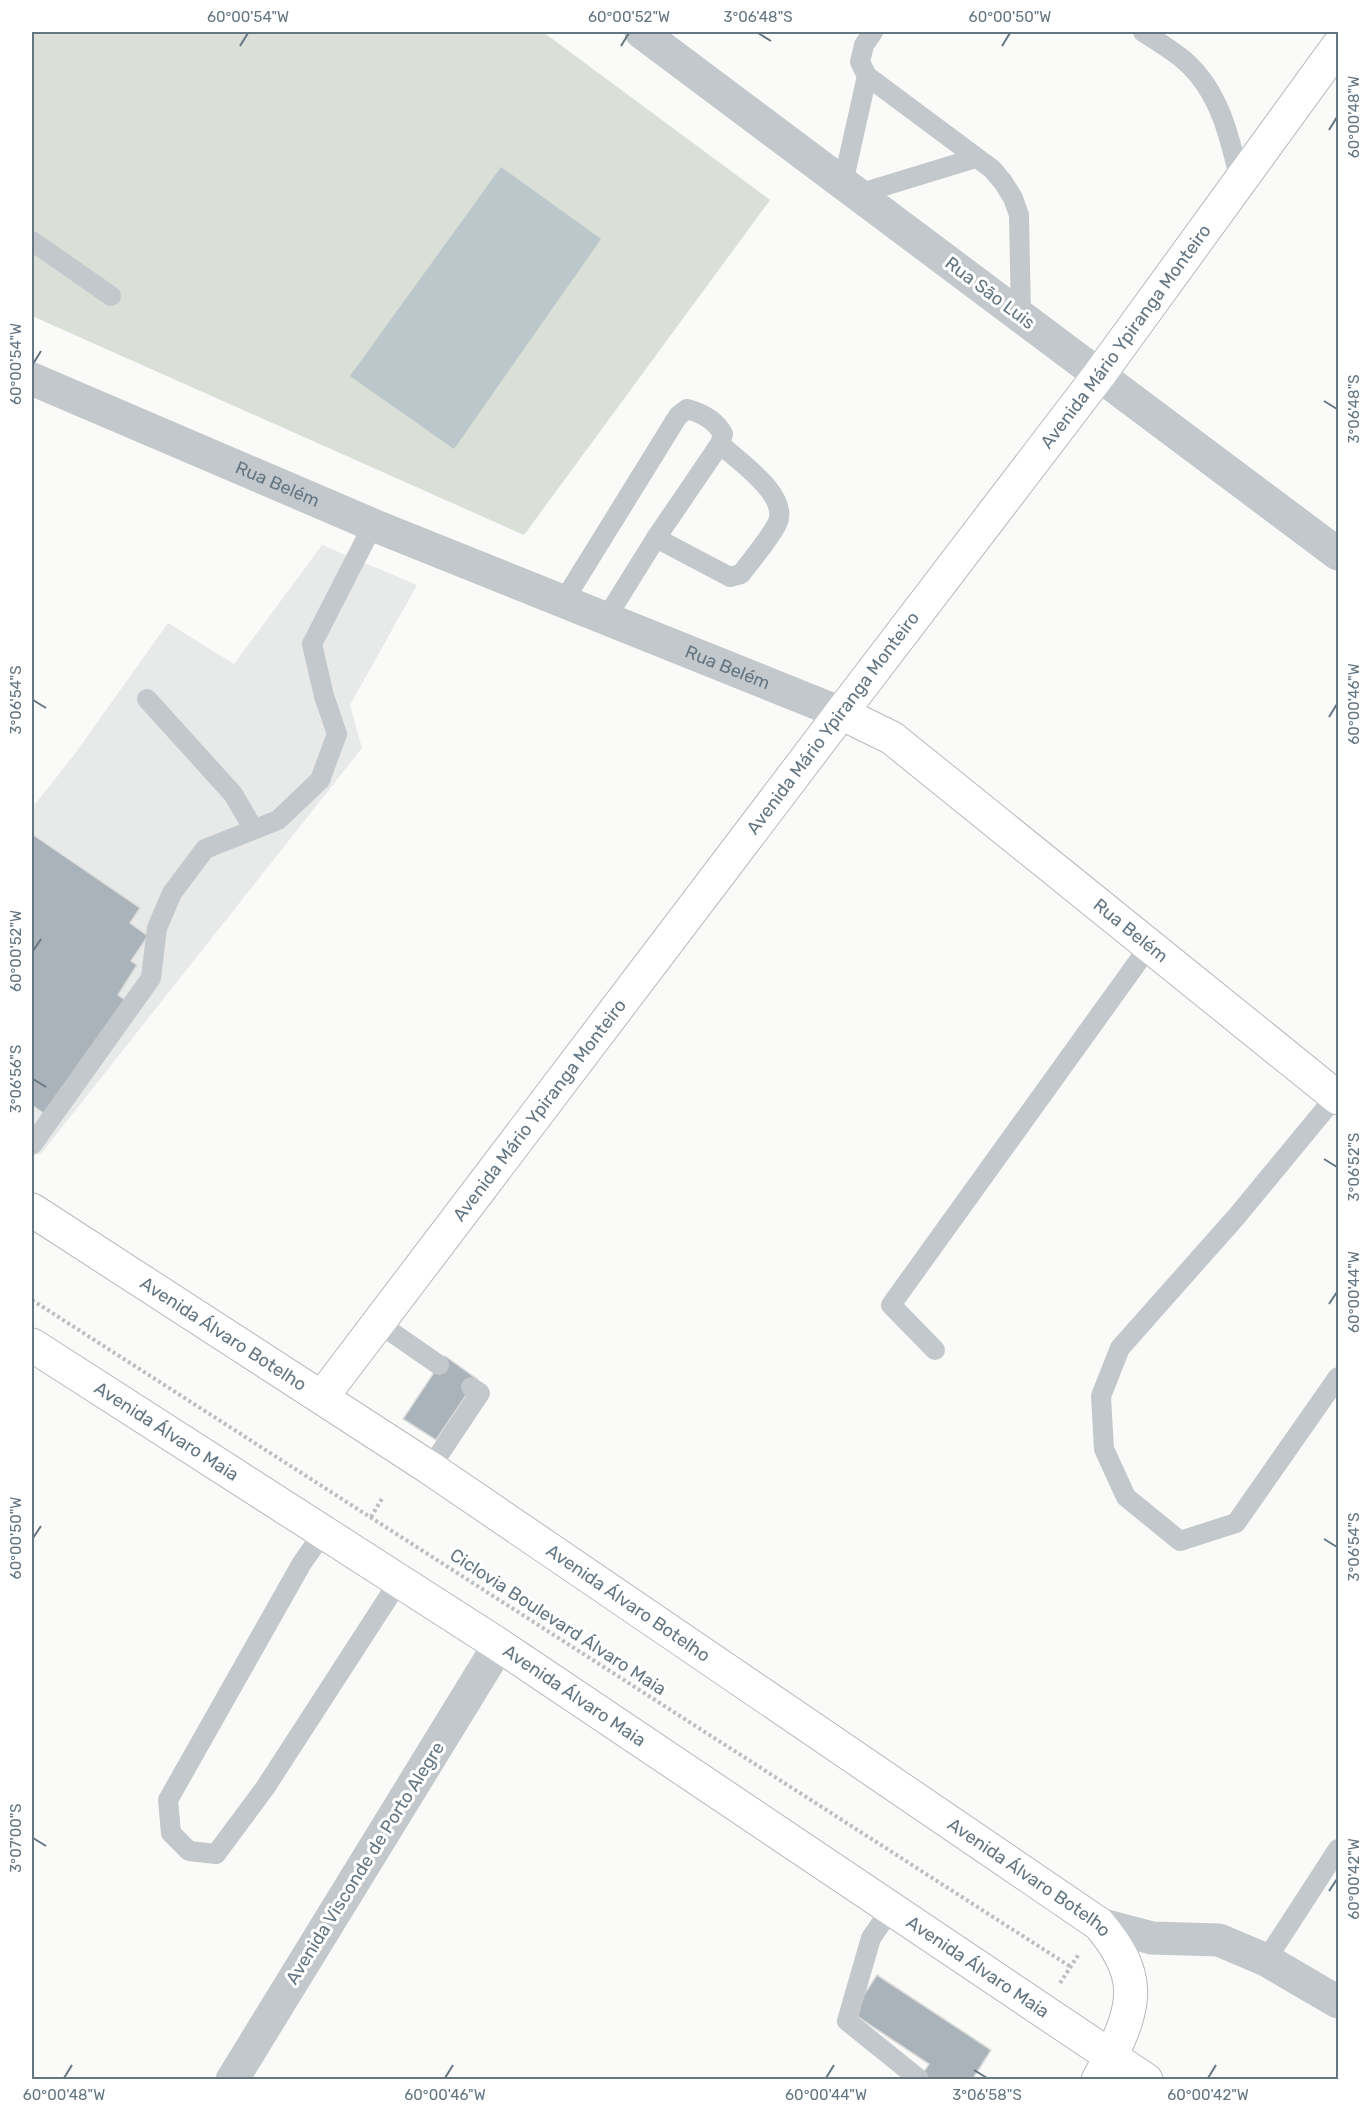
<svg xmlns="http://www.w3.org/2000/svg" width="1370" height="2111" viewBox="0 0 1370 2111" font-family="Rubik,sans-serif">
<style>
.built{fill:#e8e9e9}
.green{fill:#dadfd7}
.water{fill:#bbc7cb}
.building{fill:#aab3b9;stroke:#dcdcda;stroke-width:1.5}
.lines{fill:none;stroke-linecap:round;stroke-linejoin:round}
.secondary-casing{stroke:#b3babf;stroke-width:35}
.primary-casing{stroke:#b5babe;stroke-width:35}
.path{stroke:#bbbfc2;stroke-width:4;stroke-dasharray:3 3;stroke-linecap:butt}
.lane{stroke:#c3c8cc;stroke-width:20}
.street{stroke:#c3c8cc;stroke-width:33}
.secondary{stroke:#fff;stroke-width:33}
.primary{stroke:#fff;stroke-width:33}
.ticks{fill:none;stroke:#657683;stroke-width:2}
.labels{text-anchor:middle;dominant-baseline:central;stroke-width:6;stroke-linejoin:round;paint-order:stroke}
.street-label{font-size:18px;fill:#657683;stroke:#fff}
.neatline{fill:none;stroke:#657683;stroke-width:2}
.ticks-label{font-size:15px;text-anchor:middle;fill:#657683}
</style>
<rect width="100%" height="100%" fill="#fafaf8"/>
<polygon class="built" points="322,545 417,585 350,705 362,748 40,1155 32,1150 32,808 74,755 168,623 234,664"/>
<polygon class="green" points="32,32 543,32 770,200 524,535 32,316"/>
<polygon class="water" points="501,167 601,239 454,449 350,376"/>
<g class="building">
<polygon points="32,834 140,908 130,923 148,936 131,961 137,965 118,995 125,1000 46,1115 32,1105"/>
<polygon points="445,1356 477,1379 436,1440 403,1419"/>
<polygon points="877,1975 991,2050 972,2080 919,2080 929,2064 852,2013"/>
</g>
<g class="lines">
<defs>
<g id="secondary">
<path id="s2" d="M 841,713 L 1099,375 L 1338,46"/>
<polyline points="1098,2080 1111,2056"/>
</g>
<g id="primary">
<path id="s3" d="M 32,1210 L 430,1468 L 1099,1924 C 1140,1973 1138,2001 1111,2056"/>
<path id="s4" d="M 32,1345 L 499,1645 L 1146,2080"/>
<path id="s5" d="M 322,1397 L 841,713 L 892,738 L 1338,1098"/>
</g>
</defs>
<use href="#secondary" class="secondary-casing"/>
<use href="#primary" class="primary-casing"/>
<g class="path">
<polyline points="32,1300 1071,1967"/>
<polyline points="371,1517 383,1497"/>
<polyline points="1060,1983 1079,1954"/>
</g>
<g class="lane">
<polyline points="873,32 864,45 860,62 867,76 992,169 1003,182 1013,198 1019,215 1021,316"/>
<path d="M 1143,32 C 1157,41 1172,50 1185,61 C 1220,92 1230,138 1240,181"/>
<polyline points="843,183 867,76"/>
<polyline points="858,194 976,158"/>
<polyline points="32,241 111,296"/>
<path d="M 656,538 L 730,577 L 741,574 C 753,558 768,541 777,524 C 791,496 738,461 720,444"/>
<path d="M 563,602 L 678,416 L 687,409 C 702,413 716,421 723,434 L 720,444 L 656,538 L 605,620"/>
<polyline points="147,699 233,794 253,828"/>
<polyline points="1336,1096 1237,1216 1120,1348 1101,1396 1104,1449 1126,1497 1180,1541 1236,1523 1338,1377"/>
<polyline points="32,1145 151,978 157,928 172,893 205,849 278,820 320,780 337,734 324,696 312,644 373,525"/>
<polyline points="377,1322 439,1365"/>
<polyline points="935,1350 891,1305 1150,945"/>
<polyline points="430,1468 480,1393 471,1387"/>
<polyline points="323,1533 302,1563 168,1800 171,1833 189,1851 216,1854 265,1788 399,1581"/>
<polyline points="891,1909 871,1938 847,2021 919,2079"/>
<polyline points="1266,1960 1338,1849"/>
</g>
<g class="street">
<polyline points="641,32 1338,554"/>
<path id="s1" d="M 32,379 L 373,525 L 841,713"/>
<polyline points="1099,1924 1152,1938 1219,1940 1266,1960 1338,2002"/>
<polyline points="232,2080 499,1645"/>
</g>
<use href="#secondary" class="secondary"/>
<use href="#primary" class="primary"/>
</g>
<path class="ticks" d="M 758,33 L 771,41M 240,46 L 248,33M 621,46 L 629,33M 1002,46 L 1010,33M 1329,130 L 1337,117M 33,364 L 41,351M 1324,401 L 1337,409M 33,700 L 46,708M 1329,717 L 1337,704M 33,951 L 41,939M 33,1079 L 46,1087M 1324,1159 L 1337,1167M 1329,1304 L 1337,1292M 33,1538 L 41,1526M 1324,1539 L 1337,1547M 33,1838 L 46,1846M 1329,1891 L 1337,1879M 974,2070 L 987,2078M 64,2078 L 72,2065M 445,2078 L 453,2065M 826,2078 L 834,2065M 1208,2078 L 1216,2065"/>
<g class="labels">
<g class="street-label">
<text transform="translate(990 293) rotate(37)">Rua São Luis</text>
<text stroke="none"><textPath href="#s2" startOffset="472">Avenida Mário Ypiranga Monteiro</textPath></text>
<text stroke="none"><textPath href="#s1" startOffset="267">Rua Belém</textPath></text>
<text stroke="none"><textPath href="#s1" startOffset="753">Rua Belém</textPath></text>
<text transform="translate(833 723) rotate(-53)">Avenida Mário Ypiranga Monteiro</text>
<text stroke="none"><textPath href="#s5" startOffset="1222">Rua Belém</textPath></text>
<text stroke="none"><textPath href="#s5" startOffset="360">Avenida Mário Ypiranga Monteiro</textPath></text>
<text stroke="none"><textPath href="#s3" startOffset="228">Avenida Álvaro Botelho</textPath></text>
<text stroke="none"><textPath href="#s4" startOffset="160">Avenida Álvaro Maia</textPath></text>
<text stroke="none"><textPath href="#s3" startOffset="714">Avenida Álvaro Botelho</textPath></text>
<text transform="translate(558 1622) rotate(33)">Ciclovia Boulevard Álvaro Maia</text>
<text stroke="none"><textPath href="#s4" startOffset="646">Avenida Álvaro Maia</textPath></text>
<text transform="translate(365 1863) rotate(-58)">Avenida Visconde de Porto Alegre</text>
<text stroke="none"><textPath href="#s3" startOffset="1200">Avenida Álvaro Botelho</textPath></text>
<text stroke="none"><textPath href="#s4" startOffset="1132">Avenida Álvaro Maia</textPath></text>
</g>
</g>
<rect width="1370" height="2111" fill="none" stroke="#ffffff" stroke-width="66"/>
<rect x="33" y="33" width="1304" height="2045" class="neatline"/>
<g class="ticks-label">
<text x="248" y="22">60°00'54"W</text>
<text x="629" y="22">60°00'52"W</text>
<text x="758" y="22">3°06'48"S</text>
<text x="1010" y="22">60°00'50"W</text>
<text transform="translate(1354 117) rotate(-90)" y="5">60°00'48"W</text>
<text transform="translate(16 364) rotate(-90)" y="5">60°00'54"W</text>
<text transform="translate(1354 409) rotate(-90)" y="5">3°06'48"S</text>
<text transform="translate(16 700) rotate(-90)" y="5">3°06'54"S</text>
<text transform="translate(1354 704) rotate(-90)" y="5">60°00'46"W</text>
<text transform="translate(16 951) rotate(-90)" y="5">60°00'52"W</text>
<text transform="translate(16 1079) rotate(-90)" y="5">3°06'56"S</text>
<text transform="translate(1354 1167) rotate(-90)" y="5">3°06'52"S</text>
<text transform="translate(1354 1292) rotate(-90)" y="5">60°00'44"W</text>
<text transform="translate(16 1538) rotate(-90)" y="5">60°00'50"W</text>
<text transform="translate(1354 1547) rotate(-90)" y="5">3°06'54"S</text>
<text transform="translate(16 1838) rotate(-90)" y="5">3°07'00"S</text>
<text transform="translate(1354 1879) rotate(-90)" y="5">60°00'42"W</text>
<text x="64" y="2100">60°00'48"W</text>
<text x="445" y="2100">60°00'46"W</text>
<text x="826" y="2100">60°00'44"W</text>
<text x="987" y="2100">3°06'58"S</text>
<text x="1208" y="2100">60°00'42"W</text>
</g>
</svg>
